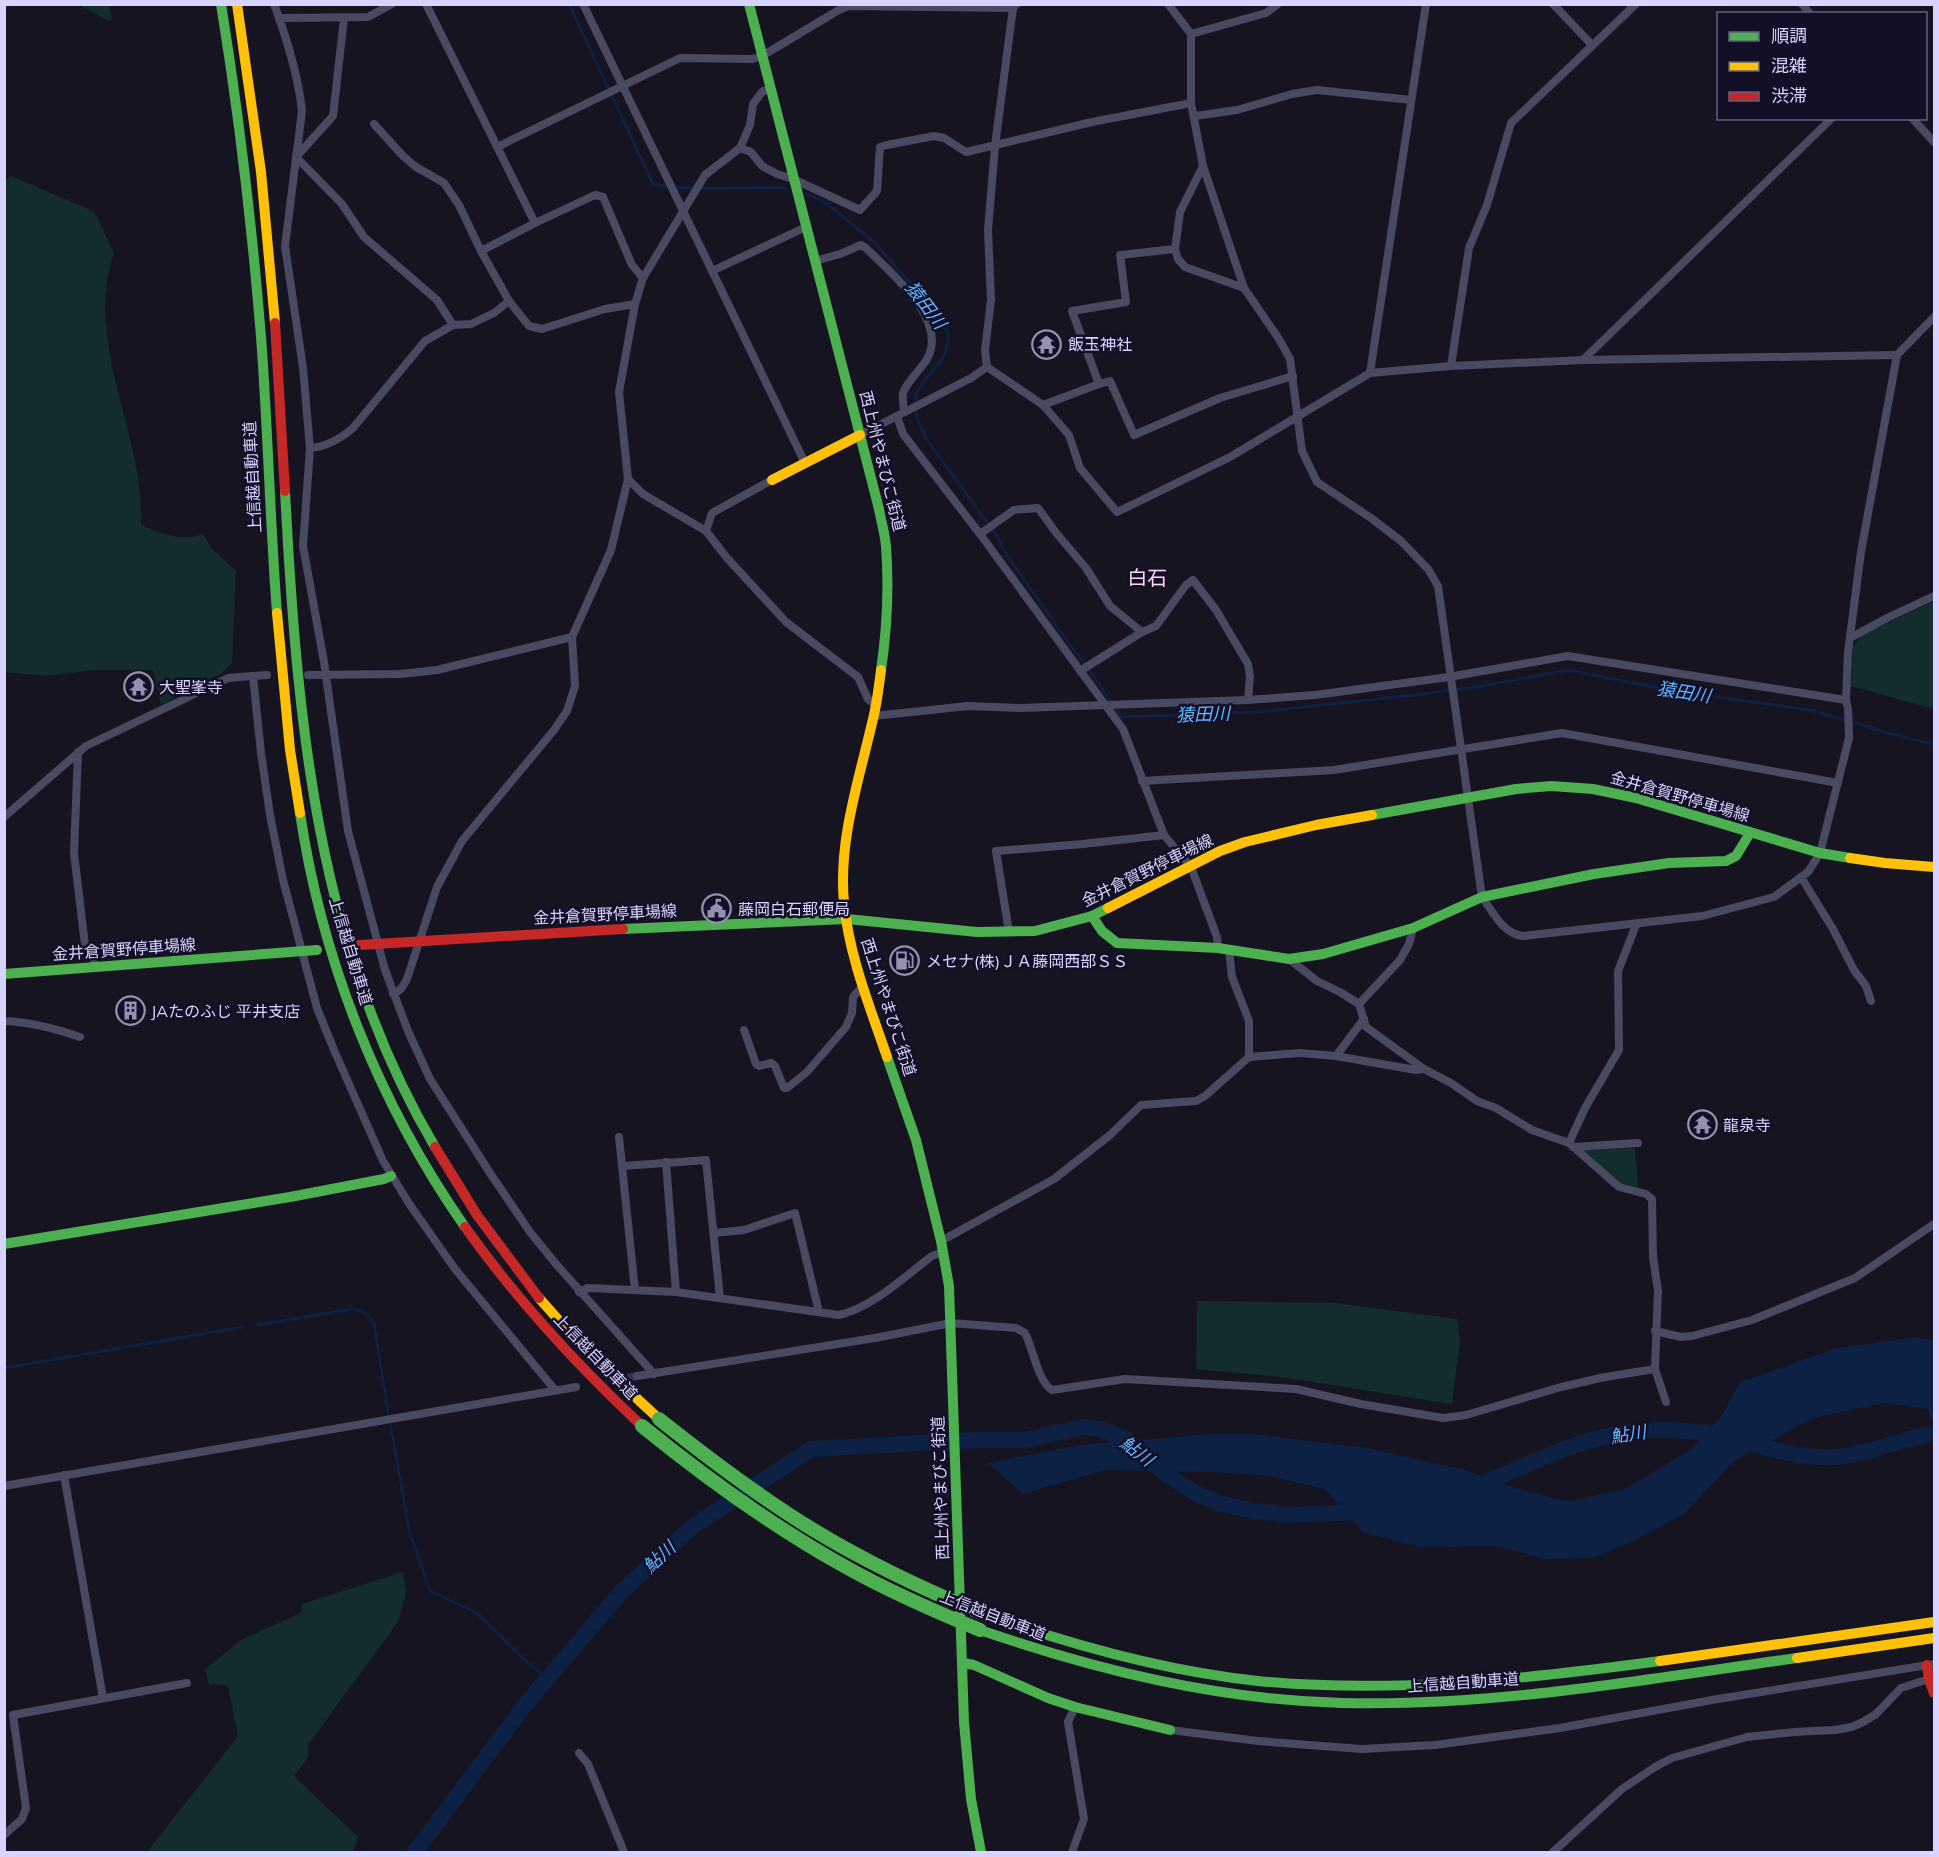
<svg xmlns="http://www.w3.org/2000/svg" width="1939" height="1857" viewBox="0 0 1939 1857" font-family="Mulish,'Noto Sans JP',sans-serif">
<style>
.green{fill:#132c2d}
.water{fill:#0d2144}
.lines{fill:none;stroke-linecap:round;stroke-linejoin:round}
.stream{stroke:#0d2144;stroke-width:3}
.river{stroke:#0d2144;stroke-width:16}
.street-tunnel{stroke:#333142;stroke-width:8;stroke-dasharray:8 4;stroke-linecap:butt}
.street{stroke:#4a4962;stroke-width:8}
.fast{stroke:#4caf50;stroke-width:10}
.slow{stroke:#ffc107;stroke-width:10}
.jam{stroke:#c62828;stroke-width:10}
.fast-bridge{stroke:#4caf50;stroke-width:14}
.labels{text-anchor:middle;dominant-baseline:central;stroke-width:5;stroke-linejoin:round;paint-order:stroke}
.poi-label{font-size:16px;fill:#d9d4ff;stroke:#130f26;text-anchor:start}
.street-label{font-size:16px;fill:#d9d4ff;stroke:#130f26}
.water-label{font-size:18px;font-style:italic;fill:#62b6ff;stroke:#130f26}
.quarter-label{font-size:20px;fill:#ffd6f0;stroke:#130f26}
</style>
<rect width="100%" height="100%" fill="#161421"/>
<g class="green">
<polygon points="79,5 109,5 112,20 109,21"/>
<path d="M 11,176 L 93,211 L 97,217 L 114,253 C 83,344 145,434 141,525 C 161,534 182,542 203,534 L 212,549 L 236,571 L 232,664 L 220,674 L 161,705 L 153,670 L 95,670 L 45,676 L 5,672 L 4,181 Z"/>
<polygon points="1934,601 1934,709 1851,686 1853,647 1862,635"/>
<polygon points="1635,1148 1638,1187 1618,1183 1582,1152 1583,1150"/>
<polygon points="1197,1301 1336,1303 1457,1319 1460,1340 1452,1404 1281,1377 1196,1369"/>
<polygon points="403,1572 406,1593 398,1622 308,1745 308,1758 294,1776 358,1837 353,1852 147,1852 238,1736 228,1687 222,1684 209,1685 205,1669 241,1640 302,1612 302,1604"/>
</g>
<polygon class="water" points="1917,1337 1934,1341 1934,1424 1928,1409 1884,1403 1813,1418 1734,1461 1684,1514 1635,1540 1592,1558 1545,1559 1499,1546 1421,1547 1363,1532 1325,1489 1269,1476 1209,1472 1104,1470 1023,1494 988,1463 1080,1445 1211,1434 1254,1434 1368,1448 1461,1469 1519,1489 1569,1502 1624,1489 1691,1450 1722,1415 1740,1382 1837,1348"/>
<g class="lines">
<g class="stream">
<path d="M 569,4 L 653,184 C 697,192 742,186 786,188"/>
<polyline points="806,194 822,200 874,242 943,321 949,337 944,356 920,387 915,396 917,418 927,440 997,536 1005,552 1072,648 1079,656 1122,717 1259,712 1423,694 1477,687 1568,670 1674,691 1810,710 1903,737 1934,744"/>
<path d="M 258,1325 L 352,1309 C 363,1311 369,1314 374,1324 L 388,1411"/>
<polyline points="4,1368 243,1327"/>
<polyline points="391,1427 409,1530 430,1591 477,1613 528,1663 548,1678"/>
</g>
<g class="river">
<path d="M 1472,1489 C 1526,1465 1592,1431 1653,1430 C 1669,1429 1687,1431 1703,1433 C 1748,1439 1790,1460 1837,1457 C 1870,1454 1901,1438 1934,1434"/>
<polyline points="415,1852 525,1705 621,1592 692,1527 811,1449 978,1440 1025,1440 1082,1427 1101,1429 1128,1440 1168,1476 1197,1494 1219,1503 1249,1510 1285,1515 1368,1512"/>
</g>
<polyline class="street-tunnel" points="616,1380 637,1376"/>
<g class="street">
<path d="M 274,4 C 287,39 298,74 302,111 L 285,246 L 303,368 L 310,448 L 303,546 L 324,662 L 348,831 L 385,970 L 408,1031 L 430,1079 L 490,1173 L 530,1232 L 556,1264 L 654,1374"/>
<polyline points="426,4 535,223 595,195 603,197 632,265 643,278"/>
<polyline points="583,4 805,463"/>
<path d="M 1168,4 L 1191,34 L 1191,103 L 1203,166 L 1244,288 L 1279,339 L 1290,359 L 1302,451 L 1317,482 L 1371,518 L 1401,541 L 1428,569 L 1438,586 L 1482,897 C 1493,912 1503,934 1523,936 L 1702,916 L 1774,897 L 1808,872 L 1820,853 L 1849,738 L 1848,709 L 1846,700 L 1848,652 L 1861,552 L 1897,355 L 1934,317"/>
<polyline points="1553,4 1592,45"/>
<polyline points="1802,4 1810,14"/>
<polyline points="279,19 284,18 368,17 392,4"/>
<polyline points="1191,34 1266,13 1278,4"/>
<polyline points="1195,116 1237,110 1292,94 1317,90 1411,100"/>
<polyline points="1912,118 1934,142"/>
<polyline points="374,124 403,156 416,167 444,183 459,205 481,251 509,301"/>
<polyline points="497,147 680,58 752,59 762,56 837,11 848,6 1013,8 1017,4"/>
<polyline points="740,148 751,152 762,166 777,174 793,179 860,210 877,191 880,147 887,145 934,136 944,138 966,152 1092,122 1191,103"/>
<polyline points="296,157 342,204 364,237 437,300 453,325"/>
<polyline points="296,157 333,116 344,18"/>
<polyline points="1203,166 1180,212 1175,249 1178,259 1185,267 1244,288"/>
<polyline points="481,251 535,223"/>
<path d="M 815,261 L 840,254 L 861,245 L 866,248 C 891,273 949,320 927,359 C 921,369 907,382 903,393 C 902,398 904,407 904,412"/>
<polyline points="712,271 806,227"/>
<polyline points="1583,360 1832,118"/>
<polyline points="1451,366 1469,248 1487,205 1511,123 1636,4"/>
<polyline points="987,367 1043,405 1069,435 1080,468 1117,512 1230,457 1370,373 1451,366 1583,360 1897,355"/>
<polyline points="987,367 985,350 991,300 988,230 995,146 1013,8 1012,5"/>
<polyline points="1370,373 1426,4"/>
<polyline points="1099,384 1110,381 1134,435 1220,398 1293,376"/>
<polyline points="1043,405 1099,384 1072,311 1126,302 1120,255 1175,249"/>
<polyline points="897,416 903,434 980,534 1123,729 1164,835 1191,867 1217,937 1218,948"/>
<polyline points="860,435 971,378 987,367"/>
<path d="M 310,448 C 327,447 340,439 353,428 L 425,341 L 453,325 L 471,324 L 494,313 L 509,301 L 529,326 L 542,329 L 605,309 L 635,304"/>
<polyline points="628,479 643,494 706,531 727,558 786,622 858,677 868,699 875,705"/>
<polyline points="706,531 712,513 772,480"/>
<polyline points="980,534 1014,510 1038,508 1057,534 1086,568 1110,606 1142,632"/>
<polyline points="1850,638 1889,617 1934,596"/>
<polyline points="1080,671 1142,632 1156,626 1186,585 1193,580 1216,610 1248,664 1250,677 1248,700"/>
<polyline points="308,675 400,674 437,670 572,637"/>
<polyline points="253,676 261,753 270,815 283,880 317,1008 334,1050 383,1161 410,1205 455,1269 555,1390"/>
<polyline points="874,716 968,706 1021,708 1248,700 1315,695 1449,677 1568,656 1846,700"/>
<polyline points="78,752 74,853 85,945 97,967"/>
<polyline points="1142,781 1334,770 1562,733 1838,783"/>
<polyline points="4,817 86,746 228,678 267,675"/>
<polyline points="1801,877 1833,929 1854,970 1866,986 1871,1001"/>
<polyline points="1009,932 996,851 1083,844 1164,835"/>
<polyline points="1229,950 1232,977 1249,1021 1249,1057"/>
<polyline points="1289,959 1317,981 1340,992 1359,1004 1366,1027 1424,1069 1451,1083 1477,1101 1496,1108 1532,1130 1569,1143 1619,1187 1646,1194 1652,1199 1653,1257 1658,1291 1655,1369 1666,1402"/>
<polyline points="393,994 401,989 407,979 437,887 462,841 554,730 567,711 575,686 572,637 611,550 628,479 619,392 635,304 643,278 705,175 740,148 750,125 753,104 763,91 770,89"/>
<polyline points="1359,1004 1400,960 1409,944 1413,928"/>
<path d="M 4,1021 C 31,1022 54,1028 80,1037"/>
<polyline points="744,1030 756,1064 759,1066 771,1063 775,1066 784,1088 787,1088 807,1072 846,1027 852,1013 853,997 863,986"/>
<polyline points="1336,1056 1364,1019"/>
<polyline points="619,1137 635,1290"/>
<polyline points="1569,1143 1585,1108 1619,1050 1618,971 1636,925"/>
<polyline points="1573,1147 1638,1143"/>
<polyline points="666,1162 676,1292"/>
<polyline points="623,1166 706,1160 720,1298"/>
<polyline points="714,1233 744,1230 795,1213 819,1312"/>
<polyline points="941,1241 1054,1179 1110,1135 1141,1105 1196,1101 1205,1096 1249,1057 1300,1053 1336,1056 1416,1070 1424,1069"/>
<path d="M 579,1292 L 588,1288 L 676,1292 L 839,1315 C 872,1308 905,1276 932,1256 L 943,1252"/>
<polyline points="1655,1331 1681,1337 1692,1336 1752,1320 1855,1278 1934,1224"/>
<path d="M 637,1376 L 875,1338 L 951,1323 L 1016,1328 L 1025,1333 C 1033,1348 1038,1382 1052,1390 L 1125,1379 L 1296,1389 L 1361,1404 L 1443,1418 L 1466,1415 L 1561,1387 L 1605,1377 L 1655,1369"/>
<polyline points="64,1475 103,1698"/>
<polyline points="4,1486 576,1387"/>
<polyline points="1170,1730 1258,1741 1362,1749 1435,1745 1560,1728 1712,1700 1934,1664"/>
<polyline points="579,1753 588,1764 624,1852"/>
<polyline points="4,1835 22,1819 26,1808 13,1715 187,1683"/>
<polyline points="1072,1852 1084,1819 1068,1722 1075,1707"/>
<polyline points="1553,1852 1622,1789 1655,1767 1672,1758 1747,1737 1795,1732 1835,1730 1852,1727 1863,1722 1876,1714 1901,1688 1929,1679"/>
</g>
<g class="fast">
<path d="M 221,4 C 239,115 252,226 261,337 C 268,429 270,522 277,613"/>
<path d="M 749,4 L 879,509 C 881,521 885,534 886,546 C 889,587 887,630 881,670"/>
<path d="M 285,491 C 297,719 316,946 435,1147"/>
<path d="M 300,813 C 322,961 379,1104 465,1227"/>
<polyline points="1372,815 1516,789 1551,786 1593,789 1636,798 1820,853 1850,858"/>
<polyline points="1092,916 1102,931 1117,943 1218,948 1289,959 1323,954 1413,928 1482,897 1594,874 1669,863 1726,861 1736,856 1750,833"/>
<polyline points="623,929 847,919 977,932 1035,931 1092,916 1108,908"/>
<polyline points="4,974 317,950"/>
<polyline points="887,1057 916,1140 941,1241 949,1286 964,1722 971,1799 981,1852"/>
<polyline points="4,1244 290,1197 384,1179 391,1176"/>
<path d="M 981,1613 C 1071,1645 1163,1671 1258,1681 C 1392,1694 1526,1679 1660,1661"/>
<path d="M 980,1630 C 1097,1670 1218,1700 1342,1703 C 1495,1707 1647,1679 1797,1658"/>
<polyline points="963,1663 974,1665 1048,1698 1075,1707 1170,1730"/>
</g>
<g class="slow">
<polyline points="237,4 261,172 275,323"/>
<polyline points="772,480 860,435"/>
<polyline points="277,613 290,750 300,813"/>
<path d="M 881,670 C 879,686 877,703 873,719 C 859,780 838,841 844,903 C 849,956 870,1007 887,1057"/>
<polyline points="1850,858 1885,863 1934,867"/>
<polyline points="1108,908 1220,851 1245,842 1316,825 1372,815"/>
<polyline points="539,1298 587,1352 659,1419"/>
<polyline points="1797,1658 1934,1638"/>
<polyline points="1660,1661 1934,1622"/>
</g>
<g class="jam">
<polyline points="275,323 285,491"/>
<polyline points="359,945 623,929"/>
<polyline points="435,1147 477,1215 539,1298"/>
<path d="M 465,1227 C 517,1300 577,1365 642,1426"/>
<polyline points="1927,1665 1929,1679 1934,1693"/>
</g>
<g class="fast-bridge">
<path d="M 659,1419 C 708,1458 758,1496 812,1529 C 866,1562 923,1589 981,1613"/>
<path d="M 642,1426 C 706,1478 772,1526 844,1566 C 888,1591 934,1611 980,1630"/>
</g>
</g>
<defs>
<symbol id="temple-ring" viewBox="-11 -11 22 22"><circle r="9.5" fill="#130f26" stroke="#9591b1" stroke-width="1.5"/><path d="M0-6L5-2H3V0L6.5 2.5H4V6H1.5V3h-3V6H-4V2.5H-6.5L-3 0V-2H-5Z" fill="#9591b1"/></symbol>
<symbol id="civic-ring" viewBox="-11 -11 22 22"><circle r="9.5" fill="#130f26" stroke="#9591b1" stroke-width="1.5"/><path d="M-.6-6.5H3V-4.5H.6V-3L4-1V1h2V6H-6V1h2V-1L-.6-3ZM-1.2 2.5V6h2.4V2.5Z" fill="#9591b1"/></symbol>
<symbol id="fuel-ring" viewBox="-11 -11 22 22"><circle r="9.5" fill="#130f26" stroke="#9591b1" stroke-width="1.5"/><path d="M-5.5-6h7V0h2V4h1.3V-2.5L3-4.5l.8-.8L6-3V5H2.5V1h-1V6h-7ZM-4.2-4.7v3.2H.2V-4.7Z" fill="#9591b1"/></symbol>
<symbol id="building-ring" viewBox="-11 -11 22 22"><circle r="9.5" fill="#130f26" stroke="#9591b1" stroke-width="1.5"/><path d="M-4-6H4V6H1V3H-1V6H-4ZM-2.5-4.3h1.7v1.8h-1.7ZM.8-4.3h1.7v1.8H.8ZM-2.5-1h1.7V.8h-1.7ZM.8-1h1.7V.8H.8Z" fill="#9591b1"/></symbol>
</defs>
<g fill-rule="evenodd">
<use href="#temple-ring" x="1030" y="328" width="33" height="33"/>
<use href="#temple-ring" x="122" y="670" width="33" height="33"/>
<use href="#civic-ring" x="700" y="892" width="33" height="33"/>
<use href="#fuel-ring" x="888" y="944" width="33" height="33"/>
<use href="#building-ring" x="114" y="994" width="33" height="33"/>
<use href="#temple-ring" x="1686" y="1108" width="33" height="33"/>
</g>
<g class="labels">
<g class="poi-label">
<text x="1068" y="344">飯玉神社</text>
<text x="159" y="687">大聖峯寺</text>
<text x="738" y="909">藤岡白石郵便局</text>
<text x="926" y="961">メセナ(株)ＪＡ藤岡西部ＳＳ</text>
<text x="151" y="1011">JAたのふじ 平井支店</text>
<text x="1723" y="1125">龍泉寺</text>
</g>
<g class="street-label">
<text transform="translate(883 461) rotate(76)">西上州やまびこ街道</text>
<text transform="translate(252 477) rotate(-93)">上信越自動車道</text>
<text transform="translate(1680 796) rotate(16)">金井倉賀野停車場線</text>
<text transform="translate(1147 870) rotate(-26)">金井倉賀野停車場線</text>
<text transform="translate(605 914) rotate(-3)">金井倉賀野停車場線</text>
<text transform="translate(124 949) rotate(-4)">金井倉賀野停車場線</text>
<text transform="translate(351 951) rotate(73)">上信越自動車道</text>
<text transform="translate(889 1007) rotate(72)">西上州やまびこ街道</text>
<text transform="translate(596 1356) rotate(46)">上信越自動車道</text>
<text transform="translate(940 1488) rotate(-92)">西上州やまびこ街道</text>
<text transform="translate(993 1615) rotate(21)">上信越自動車道</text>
<text transform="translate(1463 1682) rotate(-4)">上信越自動車道</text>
</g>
<g class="water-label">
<text transform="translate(926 305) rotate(53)">猿田川</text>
<text transform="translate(1684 692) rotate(9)">猿田川</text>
<text transform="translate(1203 714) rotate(-2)">猿田川</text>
<text transform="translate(1628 1434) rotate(-9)">鮎川</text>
<text transform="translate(1137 1451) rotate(37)">鮎川</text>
<text transform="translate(659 1557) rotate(-43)">鮎川</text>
</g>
<g class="quarter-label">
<text x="1147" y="577">白石</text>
</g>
</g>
<rect width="1939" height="1857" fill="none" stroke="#d9d4ff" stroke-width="12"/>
<rect x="1717" y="12" width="210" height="108" fill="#130f26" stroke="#625e7d" stroke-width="1.5"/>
<rect x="1729" y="32" width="30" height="9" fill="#4caf50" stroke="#625e7d" stroke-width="1.5"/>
<text x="1771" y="42" font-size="18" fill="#d9d4ff">順調</text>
<rect x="1729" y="62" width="30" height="9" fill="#ffc107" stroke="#625e7d" stroke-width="1.5"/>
<text x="1771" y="72" font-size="18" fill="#d9d4ff">混雑</text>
<rect x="1729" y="92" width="30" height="9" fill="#c62828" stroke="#625e7d" stroke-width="1.5"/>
<text x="1771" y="102" font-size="18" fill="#d9d4ff">渋滞</text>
</svg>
